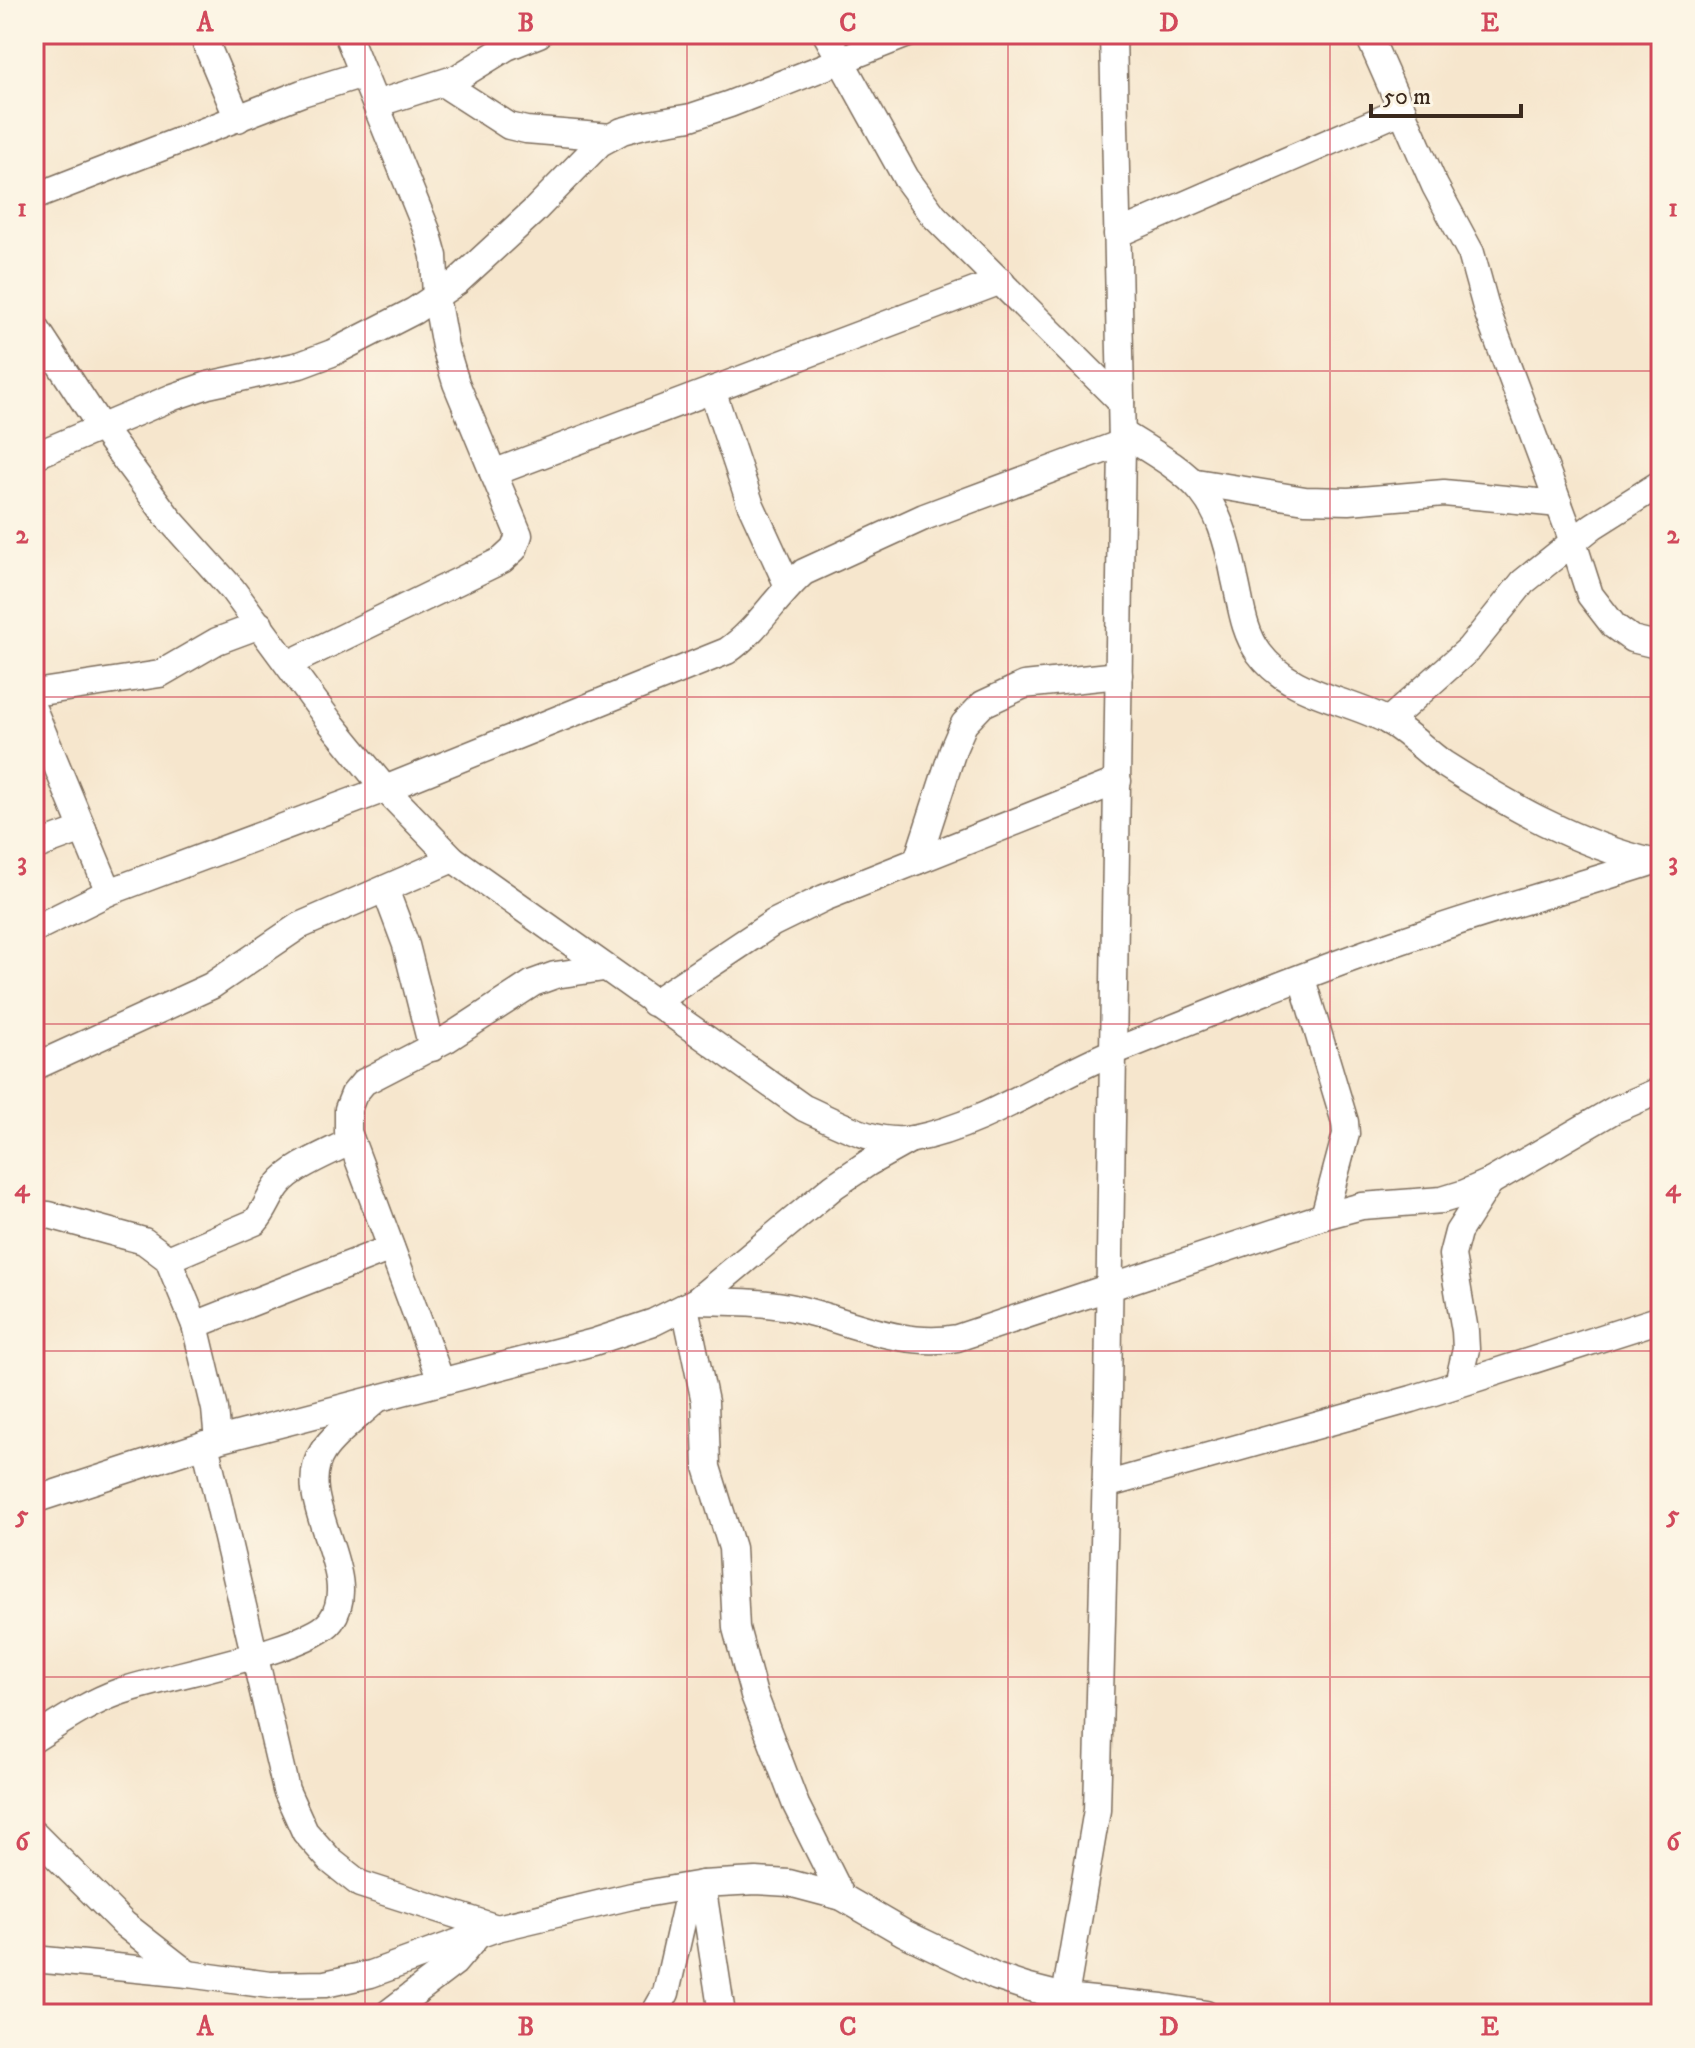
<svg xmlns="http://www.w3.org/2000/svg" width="1695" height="2048" viewBox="0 0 1695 2048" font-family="'IM FELL DW Pica',serif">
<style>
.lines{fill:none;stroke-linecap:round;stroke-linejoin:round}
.minor-casing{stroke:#7c6c5b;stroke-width:29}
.minor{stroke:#fff;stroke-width:26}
.grid{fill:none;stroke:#d1495b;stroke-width:2;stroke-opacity:0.55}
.neatline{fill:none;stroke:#d1495b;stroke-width:3}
.grid-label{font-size:26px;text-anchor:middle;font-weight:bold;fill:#d1495b}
</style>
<rect width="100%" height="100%" fill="#fcf5e5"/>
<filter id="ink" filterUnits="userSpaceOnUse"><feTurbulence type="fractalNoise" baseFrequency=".0125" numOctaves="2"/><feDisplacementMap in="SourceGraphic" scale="16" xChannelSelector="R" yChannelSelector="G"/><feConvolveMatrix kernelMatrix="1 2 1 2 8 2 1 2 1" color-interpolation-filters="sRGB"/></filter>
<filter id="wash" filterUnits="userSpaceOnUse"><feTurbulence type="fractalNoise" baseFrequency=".006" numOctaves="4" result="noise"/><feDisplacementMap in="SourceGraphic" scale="32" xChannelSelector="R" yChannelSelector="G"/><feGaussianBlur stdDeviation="1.8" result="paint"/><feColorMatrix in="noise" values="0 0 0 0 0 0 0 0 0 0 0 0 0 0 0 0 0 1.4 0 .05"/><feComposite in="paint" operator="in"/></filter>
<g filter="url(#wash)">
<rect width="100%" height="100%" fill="#f6e6cd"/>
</g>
<g filter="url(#ink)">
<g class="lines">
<defs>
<g id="minor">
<polyline points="202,34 238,119"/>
<polyline points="826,34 906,178 934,216 1121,402"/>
<polyline points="1368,34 1435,186 1471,253 1487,311 1573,542 1590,595 1614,626 1632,639 1661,646"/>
<polyline points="444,84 509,126 526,130 611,137"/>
<polyline points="376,104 457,78 507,47 539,34"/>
<polyline points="34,197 302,93 363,74"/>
<polyline points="1117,234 1403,110"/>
<path d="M 34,325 L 100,426 L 170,520 L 232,589 L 330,722 L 385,789 L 453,859 L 804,1108 C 838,1123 875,1146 913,1139 C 987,1125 1050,1077 1118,1050 C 1218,1010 1322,967 1424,933 C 1502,906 1582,885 1661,859"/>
<polyline points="712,390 750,503 788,586"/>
<path d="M 1122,433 C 1195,478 1218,489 1235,579 C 1241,604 1243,631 1259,653 C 1289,694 1343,698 1386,720 C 1407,731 1425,751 1444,764 C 1510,806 1576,844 1652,862"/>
<polyline points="34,456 173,397 208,385 300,365 332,353 414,311 457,282 534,211 600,143 622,131 644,125 691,117 730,104 908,34"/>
<polyline points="493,473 1001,281"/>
<polyline points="1196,482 1305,500 1349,501 1444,493 1559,504"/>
<polyline points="288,664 502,560 514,549 519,535 456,383 445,347 436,297 434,256 427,231 347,34"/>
<polyline points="34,693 160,674 217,641 260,625"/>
<polyline points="34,711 109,892"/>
<polyline points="1388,721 1469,649 1523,582 1593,526 1661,483"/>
<polyline points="34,847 83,829"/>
<polyline points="917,861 954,747 964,724 983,704 1024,685 1119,675"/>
<polyline points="385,889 406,945 432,1048"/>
<path d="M 34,929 L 109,892 L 385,789 L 727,651 C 758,630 776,596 804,572 L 924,517 L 1122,443"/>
<polyline points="1302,979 1345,1122 1346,1134 1324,1216"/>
<polyline points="653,1003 773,923 824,898 1118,781"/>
<polyline points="34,1067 211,986 299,926 453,859"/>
<polyline points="34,1214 49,1215 144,1241 168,1259 195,1325 215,1409 218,1440"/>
<path d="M 168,1259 L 255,1222 C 266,1210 269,1196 279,1184 C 293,1166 331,1152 351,1141"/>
<path d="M 696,1301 C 727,1302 758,1301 789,1307 C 844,1318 900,1349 957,1338 L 1324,1216 L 1362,1206 L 1442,1200 L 1465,1193 L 1490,1182 L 1614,1110 L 1661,1090"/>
<polyline points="685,1307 705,1402 707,1467 732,1548 736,1628 754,1695 796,1805 842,1897"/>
<polyline points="195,1325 391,1248"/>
<polyline points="441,1381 348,1132 348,1109 354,1094 364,1082 447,1039 533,983 555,975 604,968"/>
<polyline points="1458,1384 1466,1349 1465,1331 1452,1255 1458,1232 1490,1182"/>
<polyline points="205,1444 286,1790 305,1832 331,1861 360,1884 497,1928"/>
<polyline points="1105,1485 1412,1399 1661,1319"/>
<polyline points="34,1500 218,1440 594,1342 654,1322 696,1301 834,1186 868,1163 911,1139"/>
<path d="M 34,1739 C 61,1722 88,1703 119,1692 C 160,1677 310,1650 331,1621 C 365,1574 290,1499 323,1451 C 334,1434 360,1415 376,1400"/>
<polyline points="34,1834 124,1924 188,1974"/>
<polyline points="702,1884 722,2014"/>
<polyline points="34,1959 188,1974 270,1985 325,1984 371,1974 497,1928 632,1896 702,1884 756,1881 789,1883 842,1897 904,1933 996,1977 1026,1987 1065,1997 1162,2007 1206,2014"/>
<polyline points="387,2014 454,1963 477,1936"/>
<polyline points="654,2014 666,1993 690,1887"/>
<polyline points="1062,2014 1097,1810 1108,1392 1122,443 1113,34"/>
</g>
</defs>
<use href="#minor" class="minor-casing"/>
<use href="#minor" class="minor"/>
</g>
</g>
<path class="grid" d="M 365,34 L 365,2014M 687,34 L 687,2014M 1008,34 L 1008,2014M 1330,34 L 1330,2014M 34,371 L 1661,371M 34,697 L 1661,697M 34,1024 L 1661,1024M 34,1351 L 1661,1351M 34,1677 L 1661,1677"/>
<rect width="1695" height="2048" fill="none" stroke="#fcf5e5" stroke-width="88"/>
<path d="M1371 104v12h150v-12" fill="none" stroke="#3b2a1e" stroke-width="4"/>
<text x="1383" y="104" font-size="24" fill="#3b2a1e" stroke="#fcf5e5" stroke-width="6" paint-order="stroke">50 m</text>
<rect x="44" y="44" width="1607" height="1960" class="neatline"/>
<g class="grid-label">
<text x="205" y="31">A</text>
<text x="526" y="31">B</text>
<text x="848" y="31">C</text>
<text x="1169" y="31">D</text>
<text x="1490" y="31">E</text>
<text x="22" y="216">1</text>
<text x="1673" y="216">1</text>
<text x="22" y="543">2</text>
<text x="1673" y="543">2</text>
<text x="22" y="870">3</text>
<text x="1673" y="870">3</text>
<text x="22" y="1196">4</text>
<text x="1673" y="1196">4</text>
<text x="22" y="1523">5</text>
<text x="1673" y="1523">5</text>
<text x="22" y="1850">6</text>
<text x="1673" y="1850">6</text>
<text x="205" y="2035">A</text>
<text x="526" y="2035">B</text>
<text x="848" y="2035">C</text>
<text x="1169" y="2035">D</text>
<text x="1490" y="2035">E</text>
</g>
</svg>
